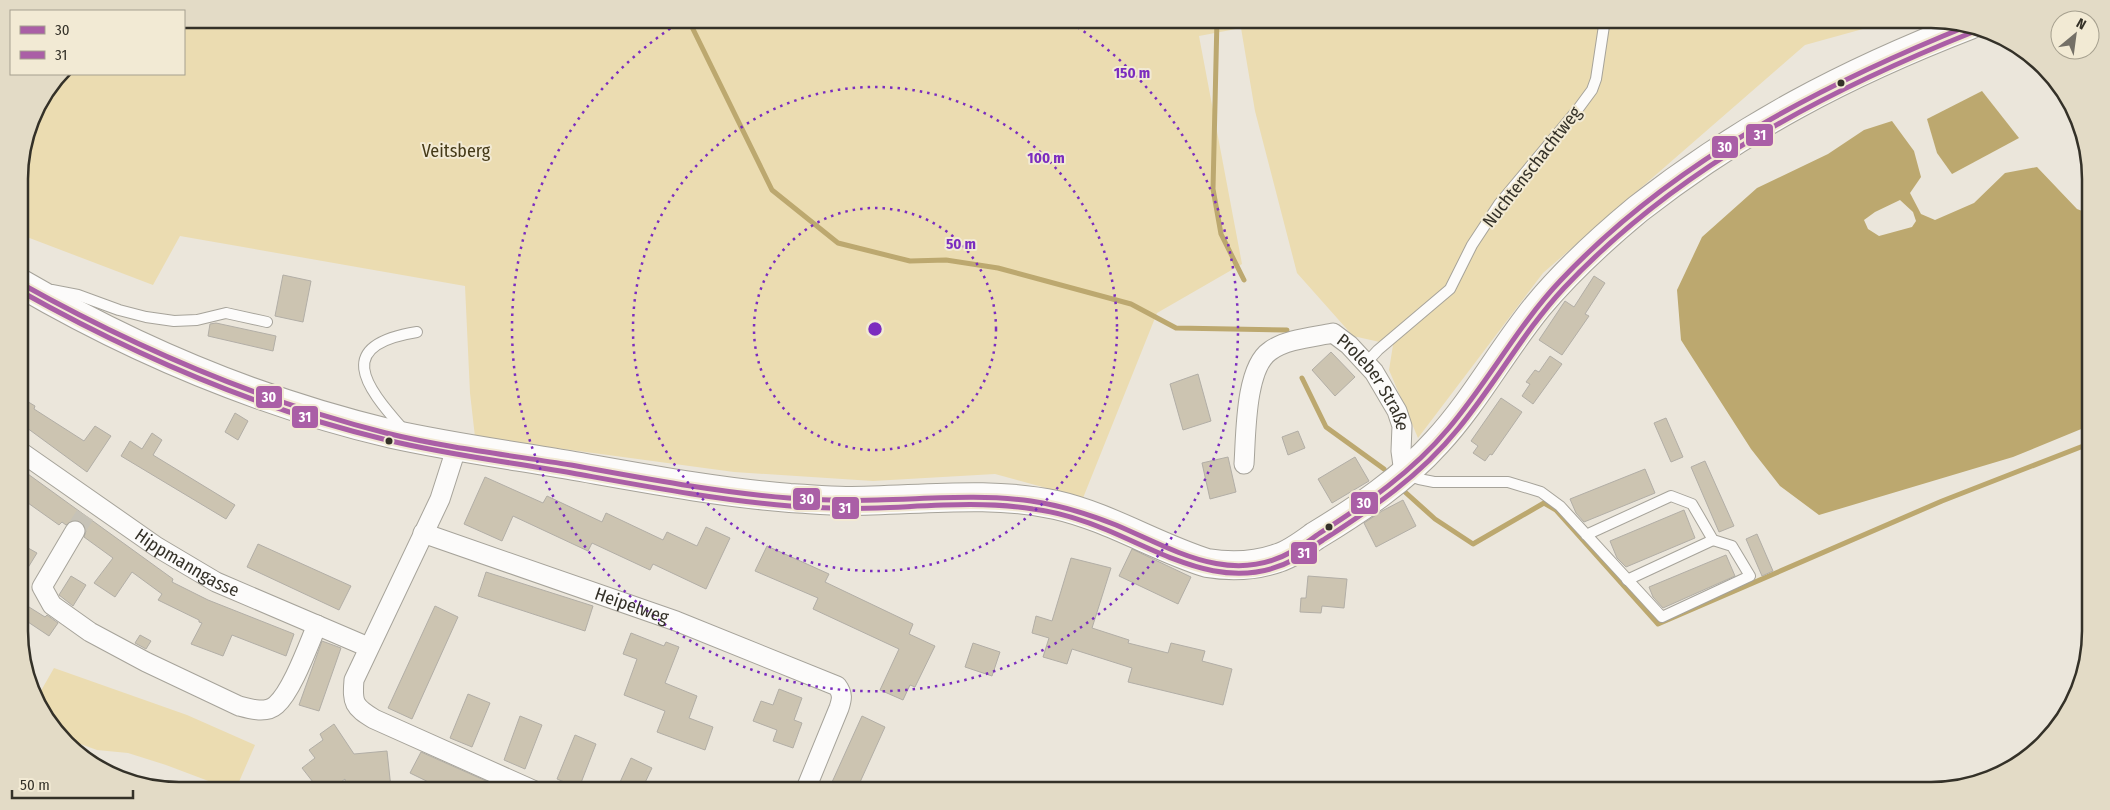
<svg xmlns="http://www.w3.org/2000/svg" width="2110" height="810" viewBox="0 0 2110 810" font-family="'Fira Sans Condensed',sans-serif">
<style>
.green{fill:#ebdcb1}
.water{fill:#bca86f;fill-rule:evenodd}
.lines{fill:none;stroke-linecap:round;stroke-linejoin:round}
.stream{stroke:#bca86f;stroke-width:5}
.building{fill:#ccc4b1;stroke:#b2aea6}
.minor-tunnel{stroke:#c6c2b7;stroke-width:19;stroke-dasharray:19 9;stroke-linecap:butt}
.service-casing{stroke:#a6a39a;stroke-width:12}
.minor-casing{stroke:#a6a39a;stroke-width:21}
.secondary-casing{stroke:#a6a39a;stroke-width:30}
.service{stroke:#fcfbfa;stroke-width:10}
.minor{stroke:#fcfbfa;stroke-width:19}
.secondary{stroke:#fcfbfa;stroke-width:28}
.bus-1-casing{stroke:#f2ead4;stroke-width:9}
.bus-2-casing{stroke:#f2ead4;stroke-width:9}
.bus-1{stroke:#aa5fa6;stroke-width:5}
.bus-2{stroke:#aa5fa6;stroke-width:5}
.ring{fill:none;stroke:#7b2cbf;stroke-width:2.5;stroke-dasharray:2.5 5}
.bus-dot{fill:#343128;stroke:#f2ead4;stroke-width:2}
.labels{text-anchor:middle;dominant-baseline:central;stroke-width:4;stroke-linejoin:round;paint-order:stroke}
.park-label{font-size:18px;fill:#453a18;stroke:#f2ead4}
.street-label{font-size:18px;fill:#343128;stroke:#f2ead4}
.rim{fill:none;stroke:#343128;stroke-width:2.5}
.centre{fill:#7b2cbf;stroke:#f2ead4;stroke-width:2.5}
.ring-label{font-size:15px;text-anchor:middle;font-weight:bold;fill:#7b2cbf;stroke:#f2ead4;stroke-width:4;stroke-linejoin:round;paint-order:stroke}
.line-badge{stroke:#f2ead4;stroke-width:2}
.badge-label{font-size:14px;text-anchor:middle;font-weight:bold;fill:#fff}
</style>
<rect width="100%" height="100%" fill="#ebe6db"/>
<g class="green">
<polygon points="184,19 1899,19 1805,45 1543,273 1418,438 1389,370 1393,345 1353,336 1297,273 1255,111 1241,28 1199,36 1242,264 1157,313 1083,498 995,474 873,481 734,472 475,437 470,393 465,286 180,236 153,285 19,234 19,168 35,108 61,74 184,74"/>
<polygon points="54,668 187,715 255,745 235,791 166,765 128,753 97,750 58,736 38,696"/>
</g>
<g class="water">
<polygon points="1982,91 2019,138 1952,174 1937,153 1927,119"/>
<path d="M 1892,121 L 1914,151 L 1921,177 L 1910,193 L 1921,214 L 1935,220 L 1974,203 L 2005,173 L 2037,167 L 2077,209 L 2090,214 L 2091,425 L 2013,457 L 1819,515 L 1780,486 L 1751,449 L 1681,340 L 1677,290 L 1702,237 L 1757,188 L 1828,154 L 1864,130 ZM 1900,200 L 1913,212 L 1916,221 L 1912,227 L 1879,236 L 1868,229 L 1864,220 L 1875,212 Z"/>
</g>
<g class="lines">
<g class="stream">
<polyline points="682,19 692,27 772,190 838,243 910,261 946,260 998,268 1131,304 1176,328 1287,330"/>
<polyline points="1217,19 1213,189 1221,234 1244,280"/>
<polyline points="1302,378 1326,427 1384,469"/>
<polyline points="1405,492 1435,519 1473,544 1544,503 1556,510 1658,624 1942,501 2091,443"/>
</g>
</g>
<g class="building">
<polygon points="283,275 311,281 303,322 275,316"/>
<polygon points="1594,276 1605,283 1585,314 1589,316 1562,355 1539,340 1565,301 1574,307"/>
<polygon points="216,323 276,336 273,351 208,336 210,324"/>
<polygon points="1331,352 1355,377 1335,396 1312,370"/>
<polygon points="1550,356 1562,364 1533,404 1522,396 1530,384 1526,382 1535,370 1539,372"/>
<polygon points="1198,374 1211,421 1183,430 1170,384"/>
<polygon points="20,397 35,406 34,409 84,441 95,426 111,436 87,472 23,425 21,430"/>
<polygon points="1501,398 1522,412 1492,455 1490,454 1485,461 1473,453 1478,446 1471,441"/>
<polygon points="235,413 248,421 238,440 225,432"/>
<polygon points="1666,418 1683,457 1671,462 1654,423"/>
<polygon points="1298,431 1305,448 1288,455 1282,437"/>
<polygon points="152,433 162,440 153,455 235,505 226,519 121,456 130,441 142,449"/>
<polygon points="1228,457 1236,492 1210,499 1202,463"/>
<polygon points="1355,457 1369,481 1332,503 1318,479"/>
<polygon points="1705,461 1734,526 1719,532 1691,467"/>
<polygon points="21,469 173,579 172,582 208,600 294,634 286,656 232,635 223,656 191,644 202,623 199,622 199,620 158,600 162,594 132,572 115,597 94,583 113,558 84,537 86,531 81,522 75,520 66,525 62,522 59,525 21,498"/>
<polygon points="1645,469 1655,493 1584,522 1576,513 1570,499"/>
<polygon points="485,477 543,503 547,496 602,522 606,513 663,540 667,532 697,546 706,527 730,538 706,589 653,564 650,570 592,543 588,551 513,516 502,541 464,524"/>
<polygon points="1403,500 1416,526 1376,547 1364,523 1382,511"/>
<polygon points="1684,510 1695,538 1626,567 1617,558 1610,541"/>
<polygon points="1757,534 1773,571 1762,576 1746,539"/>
<polygon points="21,544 37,553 21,579"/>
<polygon points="258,544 351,586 339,610 247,567"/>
<polygon points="767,546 829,574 825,582 913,624 909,634 935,646 915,687 910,685 903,700 880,690 899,649 813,609 818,598 755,571"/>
<polygon points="1132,549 1191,577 1178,604 1119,576"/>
<polygon points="1726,555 1735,576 1663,608 1653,597 1649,587"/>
<polygon points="1071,558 1111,568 1092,628 1129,640 1128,643 1168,653 1171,643 1205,651 1202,661 1232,669 1223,705 1128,682 1132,668 1072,649 1067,664 1043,657 1049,638 1032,633 1036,616 1052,621"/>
<polygon points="486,572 593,606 585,631 478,596"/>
<polygon points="71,576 86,585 73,606 59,595"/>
<polygon points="1308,576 1347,579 1344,608 1322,606 1321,613 1300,612 1301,598 1306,598"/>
<polygon points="21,602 45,617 47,615 58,623 49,636 22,618"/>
<polygon points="435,606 458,617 412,719 388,708"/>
<polygon points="631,633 664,646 666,642 679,647 665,683 697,696 689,718 713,727 705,750 657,732 665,711 624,695 637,659 623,654"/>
<polygon points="140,635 151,641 146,649 135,643"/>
<polygon points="322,641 341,648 319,711 299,705"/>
<polygon points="973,643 1000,652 992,676 965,667"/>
<polygon points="779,689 802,698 794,720 802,723 793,748 773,741 777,730 753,721 761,701 773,705"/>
<polygon points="468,694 490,703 472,747 450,738"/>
<polygon points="520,716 542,725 525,769 504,760"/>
<polygon points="862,716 885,727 856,791 828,791"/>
<polygon points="334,724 354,754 387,751 391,788 381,788 382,791 346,791 345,779 329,791 320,791 302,768 315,758 309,750 323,740 320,734"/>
<polygon points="575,735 596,744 579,788 557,779"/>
<polygon points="421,752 484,780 506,791 447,791 410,773"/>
<polygon points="631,758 652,768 641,791 616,791"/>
</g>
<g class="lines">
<polyline class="minor-tunnel" points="75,531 85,515"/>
<defs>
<g id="service">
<polyline points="52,290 78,295 119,310 146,317 174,321 197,320 226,313 267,322"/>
<polyline points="1366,363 1378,350 1450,289 1472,245 1499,204 1578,109 1592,90 1596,79 1605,19"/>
<path d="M 403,429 C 364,385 334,345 417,332"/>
<polyline points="1407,475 1419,479 1434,482 1508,482 1541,492 1560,506 1662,617 1750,576 1732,546 1713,540 1692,504 1671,496 1586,535"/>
<polyline points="1627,580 1713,540"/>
</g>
<g id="minor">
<path d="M 457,446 L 440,499 L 354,680 C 352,703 354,707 374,719 L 535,791"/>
<path id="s1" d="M 21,452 L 157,547 L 216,582 L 368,647"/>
<path id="s2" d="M 1244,464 C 1246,435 1245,368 1270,351 C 1286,339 1314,337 1333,333 L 1349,345 L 1374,372 L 1397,411 L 1402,426 L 1401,451 L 1404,473"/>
<path d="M 75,531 L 42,587 L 52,605 L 90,632 L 146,662 L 239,706 C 250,709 266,714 276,705 C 292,691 308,646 317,625"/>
<path id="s3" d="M 423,533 L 676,621 L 837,686 C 843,694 842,699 839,708 L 805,791"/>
</g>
<path id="secondary" d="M 20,283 C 135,350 262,403 392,434 C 451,447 510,455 569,465 C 643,478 716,492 790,498 C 809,499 828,501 846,501 C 916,501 987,490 1056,505 C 1109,517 1156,547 1207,563 C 1231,567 1255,566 1278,558 C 1291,554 1304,544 1315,536 C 1358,510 1403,480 1437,442 C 1475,401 1502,350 1538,306 C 1567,271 1603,238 1638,209 C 1743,127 1846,73 1970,25"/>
</defs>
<use href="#service" class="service-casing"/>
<use href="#minor" class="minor-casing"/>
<use href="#secondary" class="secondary-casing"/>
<use href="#service" class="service"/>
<use href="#minor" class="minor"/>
<use href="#secondary" class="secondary"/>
<defs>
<path id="bus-1" d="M 20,283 C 136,348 257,400 386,433 C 447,448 509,455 571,465 C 643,478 715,492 789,498 C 818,500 847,501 877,500 C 928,499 980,494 1031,501 C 1060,505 1088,514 1116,525 C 1173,549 1231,587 1293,551 C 1303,546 1311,539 1320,533 C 1367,503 1412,472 1448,429 C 1489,381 1518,325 1561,280 C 1673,161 1821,85 1970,25"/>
<path id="bus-2" d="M 20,291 C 136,356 257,409 387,440 C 448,455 510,462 572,473 C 644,486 717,500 790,506 C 819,508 849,509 878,508 C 930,506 982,501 1033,509 C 1058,512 1083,520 1107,530 C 1167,555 1229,595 1295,559 C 1305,553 1313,546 1323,540 C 1373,508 1420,476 1458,429 C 1496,383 1524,331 1564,288 C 1676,169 1823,92 1973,32"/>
</defs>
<use href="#bus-1" class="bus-1-casing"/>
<use href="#bus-2" class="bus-2-casing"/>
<use href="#bus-1" class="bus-1"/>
<use href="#bus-2" class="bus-2"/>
</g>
<g class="ring">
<circle cx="875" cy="329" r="121"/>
<circle cx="875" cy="329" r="242"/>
<path d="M1065 19A363 363 0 1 1 685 19"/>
</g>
<g class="bus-dot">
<circle cx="1841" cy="83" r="4.5"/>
<circle cx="389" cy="441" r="4.5"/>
<circle cx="1329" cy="527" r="4.5"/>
</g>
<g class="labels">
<g class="park-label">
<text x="456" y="151">Veitsberg</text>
</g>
<g class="street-label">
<text transform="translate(1532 167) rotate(-52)">Nuchtenschachtweg</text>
<text stroke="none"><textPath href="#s2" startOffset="250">Proleber Straße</textPath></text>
<text stroke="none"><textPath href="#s1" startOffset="200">Hippmanngasse</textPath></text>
<text stroke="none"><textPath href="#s3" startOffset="221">Heipelweg</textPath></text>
</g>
</g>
<path d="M0 0H2110V810H0ZM179 28H1931A151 151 0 0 1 2082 179V631A151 151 0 0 1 1931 782H179A151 151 0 0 1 28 631V179A151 151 0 0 1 179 28Z" fill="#e3dbc6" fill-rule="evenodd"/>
<path class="rim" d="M179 28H1931A151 151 0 0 1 2082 179V631A151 151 0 0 1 1931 782H179A151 151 0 0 1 28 631V179A151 151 0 0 1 179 28Z"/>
<circle cx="875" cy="329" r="8" class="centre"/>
<g class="ring-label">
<text x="1132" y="78">150 m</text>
<text x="1046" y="163">100 m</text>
<text x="961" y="249">50 m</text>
</g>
<g class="line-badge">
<rect x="1745" y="123" width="29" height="24" rx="5" fill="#aa5fa6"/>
<rect x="1711" y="135" width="28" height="24" rx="5" fill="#aa5fa6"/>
<rect x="255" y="385" width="28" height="24" rx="5" fill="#aa5fa6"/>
<rect x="291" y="405" width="28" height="24" rx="5" fill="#aa5fa6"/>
<rect x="792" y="487" width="29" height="24" rx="5" fill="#aa5fa6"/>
<rect x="1350" y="491" width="29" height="24" rx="5" fill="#aa5fa6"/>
<rect x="831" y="496" width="29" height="24" rx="5" fill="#aa5fa6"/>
<rect x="1290" y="541" width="28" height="24" rx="5" fill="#aa5fa6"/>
</g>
<g class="badge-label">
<text x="1760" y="140">31</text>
<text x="1725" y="152">30</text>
<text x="269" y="402">30</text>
<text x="305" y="422">31</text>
<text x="807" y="504">30</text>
<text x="1364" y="508">30</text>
<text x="845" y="513">31</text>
<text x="1304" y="558">31</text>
</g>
<rect x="10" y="10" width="175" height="65" fill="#f2ead4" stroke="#a6a08f"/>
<rect x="20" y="26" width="25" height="8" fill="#aa5fa6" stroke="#a6a08f"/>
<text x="55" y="35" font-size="15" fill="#343128">30</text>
<rect x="20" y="51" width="25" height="8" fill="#aa5fa6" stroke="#a6a08f"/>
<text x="55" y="60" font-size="15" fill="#343128">31</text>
<g transform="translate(2075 35) rotate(29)"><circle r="24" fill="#f2ead4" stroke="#a6a08f"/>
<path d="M0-4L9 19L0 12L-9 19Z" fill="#747067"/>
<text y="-8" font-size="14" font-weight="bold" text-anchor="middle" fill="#343128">N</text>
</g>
<path d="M12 790v8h121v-8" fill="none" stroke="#343128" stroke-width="2.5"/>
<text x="20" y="790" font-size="15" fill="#343128" stroke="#f2ead4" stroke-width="4" paint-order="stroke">50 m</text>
</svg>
